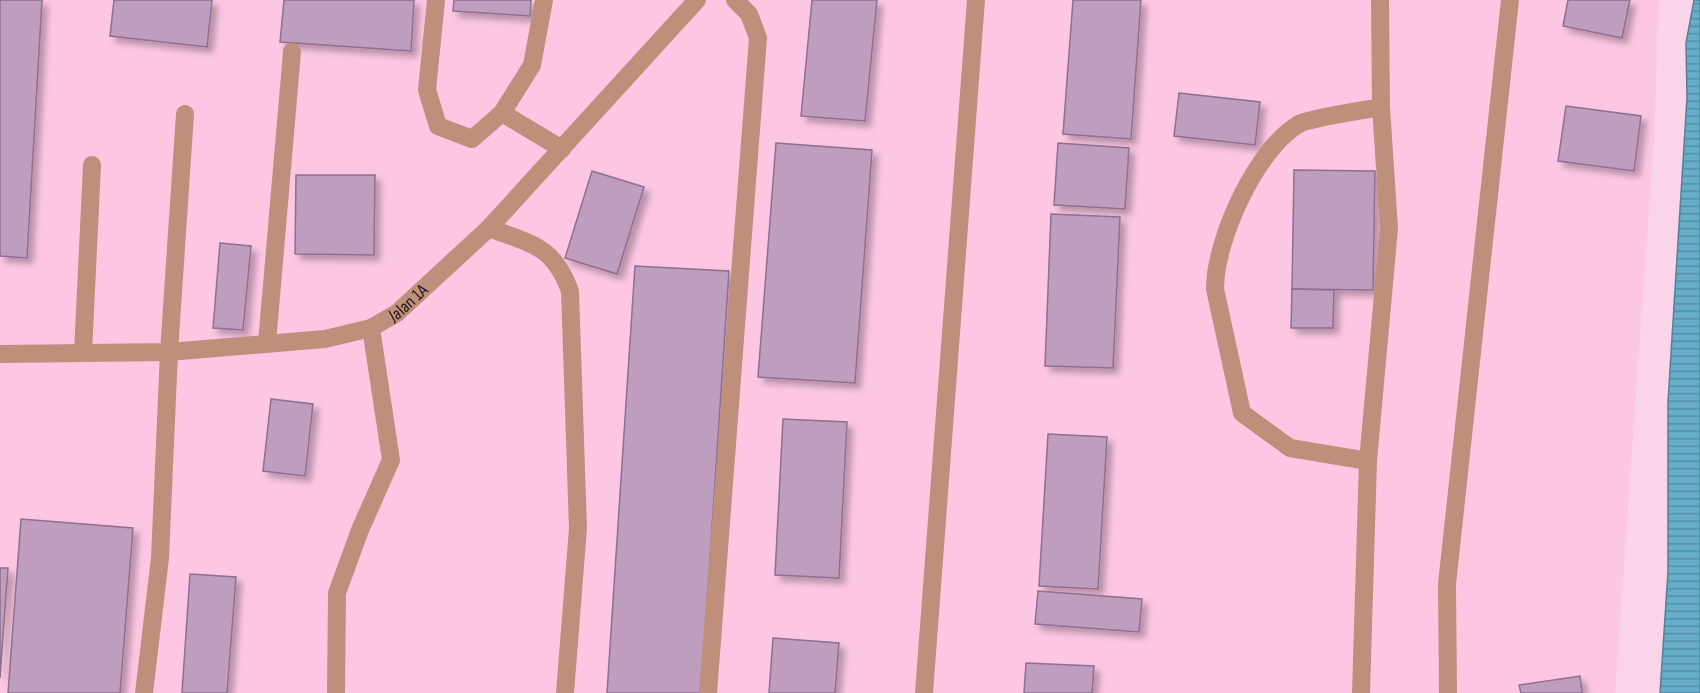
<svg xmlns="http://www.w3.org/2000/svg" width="1700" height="693" viewBox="0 0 1700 693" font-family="'Sofia Sans Condensed',sans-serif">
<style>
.built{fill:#fdc7e4}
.water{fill:url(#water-rules);stroke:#538197;stroke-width:1.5}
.building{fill:#be9dbf;stroke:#8e6f90;stroke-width:1.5;filter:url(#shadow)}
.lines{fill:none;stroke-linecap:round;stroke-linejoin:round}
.minor{stroke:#be907b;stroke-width:18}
.labels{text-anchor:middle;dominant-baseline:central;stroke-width:6;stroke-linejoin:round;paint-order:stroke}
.street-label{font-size:18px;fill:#271720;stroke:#fbe8f1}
</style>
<defs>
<pattern id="water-rules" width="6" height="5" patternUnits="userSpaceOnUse" patternTransform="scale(1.5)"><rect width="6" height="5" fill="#66aeca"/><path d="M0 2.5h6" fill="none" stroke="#548da4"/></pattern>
<filter id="shadow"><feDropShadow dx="5.5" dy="5.5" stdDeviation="3" flood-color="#0004"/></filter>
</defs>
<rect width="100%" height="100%" fill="#fad4e8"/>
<polygon class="built" points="0,0 1659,0 1654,138 1615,693 0,693"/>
<polygon class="water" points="1694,0 1700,0 1700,693 1660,693 1668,572 1668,402 1687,98 1686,43"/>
<g class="building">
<polygon points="0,0 42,0 27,258 0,256"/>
<polygon points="114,0 212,0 207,47 110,36"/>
<polygon points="284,0 414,0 411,51 280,42"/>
<polygon points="454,0 531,0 530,16 453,11"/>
<polygon points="812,0 877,0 865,121 801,116"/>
<polygon points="1073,0 1141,0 1131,139 1063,134"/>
<polygon points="1568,0 1630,0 1622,38 1563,26"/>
<polygon points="1179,93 1260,102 1255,145 1174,136"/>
<polygon points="1566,106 1641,116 1634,171 1558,161"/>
<polygon points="776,143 872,150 855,383 758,377"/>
<polygon points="1058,143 1129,148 1125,209 1054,205"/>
<polygon points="1294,170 1375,171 1373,290 1292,289"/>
<polygon points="592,171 644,187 617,274 565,258"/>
<polygon points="296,175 375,175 374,255 295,254"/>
<polygon points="1051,214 1120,217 1113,368 1045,366"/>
<polygon points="220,243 251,246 243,330 213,328"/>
<polygon points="635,266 729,271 701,693 607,693"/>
<polygon points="1292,289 1334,290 1333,328 1291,328"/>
<polygon points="271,399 313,404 305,476 263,471"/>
<polygon points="783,419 847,422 839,578 775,575"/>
<polygon points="1048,434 1107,437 1098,589 1039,586"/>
<polygon points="21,519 133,528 120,693 8,693"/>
<polygon points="0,568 8,568 0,678"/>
<polygon points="190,574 236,577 227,693 182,693"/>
<polygon points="1038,591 1142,599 1139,632 1035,624"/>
<polygon points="773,638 839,643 835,693 769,693"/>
<polygon points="1026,663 1094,666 1092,693 1024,693"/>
<polygon points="1580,676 1582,693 1521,693 1519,685"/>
</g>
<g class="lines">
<g class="minor">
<polyline points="436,0 427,90 438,126 472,139 502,113"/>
<polyline points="544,0 532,65 502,113 562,149"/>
<path d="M 489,228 C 531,244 553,245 570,291 L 578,528 L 565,693"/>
<polyline points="267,343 292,52"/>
<polyline points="83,353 92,165"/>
<path id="s1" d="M 0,354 L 169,352 L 325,339 L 371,328 L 397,313 L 489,228 L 697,0"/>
<path d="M 1368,461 L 1290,448 L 1242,413 L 1215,289 C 1215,240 1256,149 1299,124 C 1310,118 1365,110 1381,107"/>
<polyline points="144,693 160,558 169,352 185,114"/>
<polyline points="336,693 337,593 360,530 391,460 371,328"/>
<polyline points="708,693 758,38 749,14 735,0"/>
<polyline points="924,693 976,0"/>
<polyline points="1361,693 1368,461 1389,228 1381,107 1380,0"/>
<polyline points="1448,693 1447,584 1510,0"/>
</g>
</g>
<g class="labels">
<g class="street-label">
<text stroke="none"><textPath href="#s1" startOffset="418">Jalan 1A</textPath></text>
</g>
</g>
</svg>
